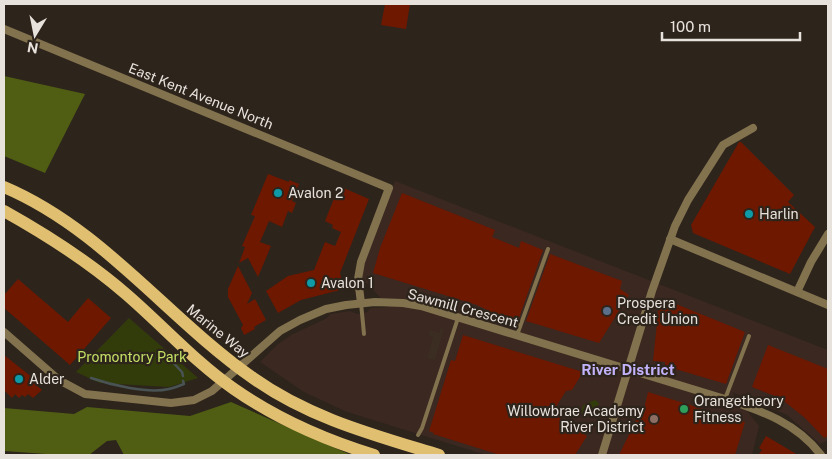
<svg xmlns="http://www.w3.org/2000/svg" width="832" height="459" viewBox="0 0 832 459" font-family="'Public Sans',sans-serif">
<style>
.commercial{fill:#3a2821}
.built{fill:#3b2d21}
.green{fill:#323c0b}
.forest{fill:#4f5e12}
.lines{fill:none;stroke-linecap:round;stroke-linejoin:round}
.stream{stroke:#495354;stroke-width:2.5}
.building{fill:#6e1800}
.service{stroke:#82724e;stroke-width:4}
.minor{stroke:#82724e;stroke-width:8}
.primary{stroke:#e0c070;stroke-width:12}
.culture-dot{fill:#0f9aa8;stroke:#2d241c;stroke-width:2}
.service-dot{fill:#5c6f8a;stroke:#2d241c;stroke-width:2}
.leisure-dot{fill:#2e9e5b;stroke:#2d241c;stroke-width:2}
.education-dot{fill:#8d6e63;stroke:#2d241c;stroke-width:2}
.labels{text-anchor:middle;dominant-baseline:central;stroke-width:4.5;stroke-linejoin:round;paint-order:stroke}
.street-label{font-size:14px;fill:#e8e2dd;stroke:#2d241c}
.poi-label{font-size:14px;fill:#e8e2dd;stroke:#2d241c;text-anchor:start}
.park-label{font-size:14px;fill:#c4e064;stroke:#2d241c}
.neighbourhood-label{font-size:15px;font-weight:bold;fill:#c2b2f9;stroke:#2d241c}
</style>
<rect width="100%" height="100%" fill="#2d241c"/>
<polygon class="commercial" points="395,181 828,350 828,440 820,444 787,415 732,392 759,426 752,455 486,455 347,412 304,392 260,362 278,344 291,335 327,318 330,314 350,311 357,314 367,312 371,308 389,307 362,278 367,252"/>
<polygon class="built" points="440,328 444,329 435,360 427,358 433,337 429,335 430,330 439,333"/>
<g class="green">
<polygon points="129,318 198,378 169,387 100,383 76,372"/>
<polygon points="595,400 599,403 593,417 581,413 583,405"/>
</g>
<g class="forest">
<polygon points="4,76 85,94 45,173 4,156"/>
<polygon points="231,402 351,455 124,455 116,440 107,441 89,455 60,455 4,451 4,408 74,414 87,407 190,416"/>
</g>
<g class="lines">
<g class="stream">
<polyline points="165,354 182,372 183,376"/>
<path d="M 91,378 C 111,385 148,394 169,389 C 174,388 179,386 184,384 L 183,381"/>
</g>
</g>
<g class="building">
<polygon points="385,4 410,4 406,29 381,25"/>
<polygon points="739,142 741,142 794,195 788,202 815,227 790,274 693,233 691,225"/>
<polygon points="268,174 289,182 289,180 299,184 292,201 296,203 292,213 288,211 282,227 269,221 260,242 271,246 258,277 248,258 239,263 245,247 242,246 255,216 251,215"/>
<polygon points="339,186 369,199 340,273 344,289 301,300 278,313 266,291 288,276 314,270 325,242 335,246 341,232 332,228 333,225 325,221"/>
<polygon points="402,193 495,230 492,237 519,248 521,241 543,250 519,318 516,318 516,319 493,313 477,305 373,273 380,248"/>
<polygon points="550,254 622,281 620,289 629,295 599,343 526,321"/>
<polygon points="238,266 252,293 247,304 255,299 266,320 254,327 255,329 244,335 241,328 243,325 228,297 228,289"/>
<polygon points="18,279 68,322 88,298 111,318 70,365 4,308 4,295"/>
<polygon points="671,302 745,332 726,384 665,366 665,362 653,361 659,304 670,306"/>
<polygon points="463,335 583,372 572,390 566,391 552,413 573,426 582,429 581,432 587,436 575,455 500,455 433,434 434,433 429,431 451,360 455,361"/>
<polygon points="768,345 828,369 828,436 824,438 805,418 780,398 752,387"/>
<polygon points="4,355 38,382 36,385 42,390 33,398 28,394 25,397 22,395 19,398 15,394 12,398 4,390"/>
<polygon points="648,392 745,422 735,455 619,455 642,408 644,409"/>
<polygon points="766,436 798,455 758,455 762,450 759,448"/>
</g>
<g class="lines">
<g class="service">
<polyline points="361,303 364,334"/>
<polyline points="517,335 548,249"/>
<polyline points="725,399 749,336"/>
<polyline points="418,435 422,428 458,318"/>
</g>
<g class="minor">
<polyline points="4,29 389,188 361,262 358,279 361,303"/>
<polyline points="670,239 828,305"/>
<polyline points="797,292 811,262 828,234"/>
<path d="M 4,332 L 59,380 L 85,394 L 171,403 L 194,400 L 212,391 L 280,331 L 300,320 L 326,309 L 346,305 L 375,302 L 403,303 L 421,306 L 725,399 C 762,411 797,423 821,455"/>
<polyline points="602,455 652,291 675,226 688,200 723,145 753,128"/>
</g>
<g class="primary">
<path d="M 4,187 C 103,229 167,318 253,378 C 309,418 374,435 439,455"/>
<path d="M 4,211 C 47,235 88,261 126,294 C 162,325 195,362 234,389 C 277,419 325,440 374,455"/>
</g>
</g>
<g class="culture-dot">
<circle cx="278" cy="193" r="5"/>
<circle cx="749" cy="214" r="5"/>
<circle cx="311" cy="283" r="5"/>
<circle cx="19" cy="379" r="5"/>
</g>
<circle class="service-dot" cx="607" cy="311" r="5"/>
<circle class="leisure-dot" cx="684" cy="409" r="5"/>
<circle class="education-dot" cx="654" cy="419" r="5"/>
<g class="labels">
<g class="street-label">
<text transform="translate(201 96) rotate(22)">East Kent Avenue North</text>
<text transform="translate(463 308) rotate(15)">Sawmill Crescent</text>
<text transform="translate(218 331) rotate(39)">Marine Way</text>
</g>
<g class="poi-label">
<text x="288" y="193">Avalon 2</text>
<text x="759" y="214">Harlin</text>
<text x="321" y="283">Avalon 1</text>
<text x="617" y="303">Prospera<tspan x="617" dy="16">Credit Union</tspan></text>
<text x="29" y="379">Alder</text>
<text x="694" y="401">Orangetheory<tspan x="694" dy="16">Fitness</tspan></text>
<text x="644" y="411" text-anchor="end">Willowbrae Academy<tspan x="644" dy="16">River District</tspan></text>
</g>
<g class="park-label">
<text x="132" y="357">Promontory Park</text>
</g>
<g class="neighbourhood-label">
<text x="628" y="369">River District</text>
</g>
</g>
<rect width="832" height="459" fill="none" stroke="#e8e2dd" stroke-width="10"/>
<g transform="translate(35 35) rotate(190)" stroke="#2d241c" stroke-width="4" paint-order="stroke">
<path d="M0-4L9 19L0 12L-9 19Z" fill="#e8e2dd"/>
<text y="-8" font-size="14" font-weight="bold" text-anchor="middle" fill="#e8e2dd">N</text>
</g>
<path d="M662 32v8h138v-8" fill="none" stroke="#e8e2dd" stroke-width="2.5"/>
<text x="670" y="32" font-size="15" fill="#e8e2dd" stroke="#2d241c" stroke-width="4" paint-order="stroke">100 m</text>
</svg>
